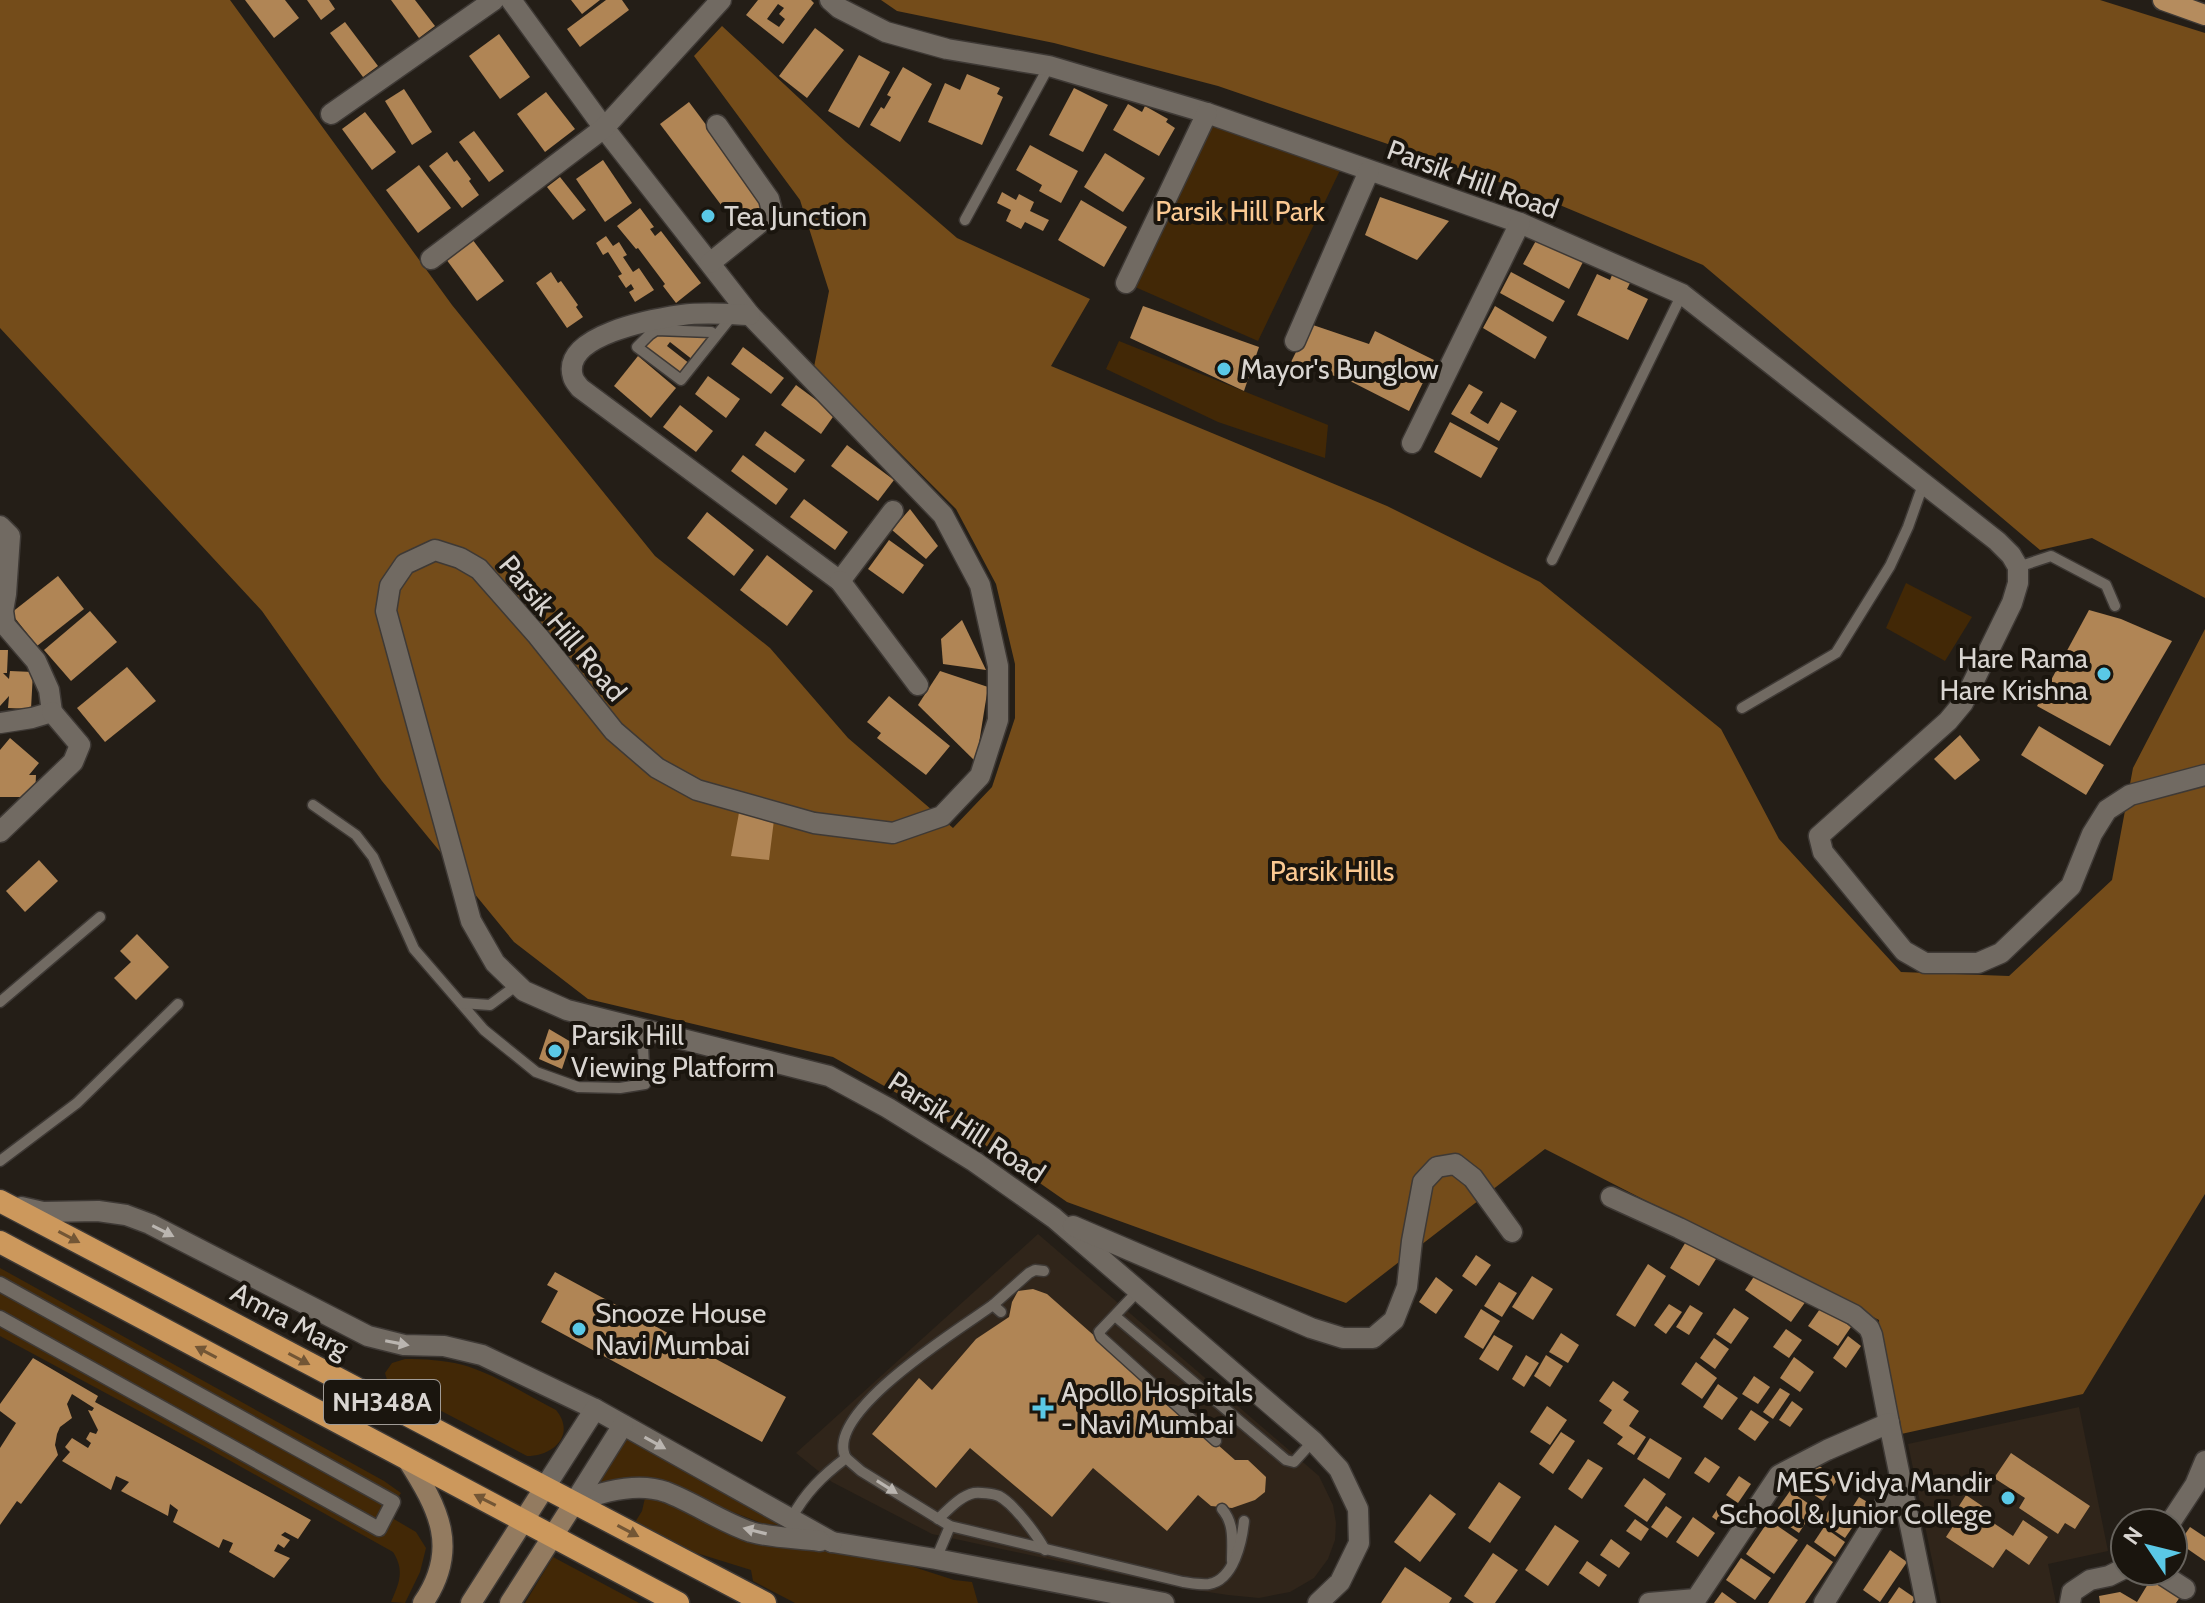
<svg xmlns="http://www.w3.org/2000/svg" width="2205" height="1603" viewBox="0 0 2205 1603" font-family="Cabin,sans-serif">
<style>
.built{fill:#30251a}
.green{fill:#422806}
.forest{fill:#744c1a}
.building{fill:#b08555;fill-rule:evenodd}
.lines{fill:none;stroke-linecap:round;stroke-linejoin:round}
.service-casing{stroke:#3e3935;stroke-width:13}
.pedestrian-casing{stroke:#3e3935;stroke-width:17}
.minor-casing{stroke:#3e3935;stroke-width:23}
.tertiary-casing{stroke:#3e3935;stroke-width:23}
.secondary-casing{stroke:#3e3935;stroke-width:23}
.primary-casing{stroke:#3e3935;stroke-width:23}
.trunk-casing{stroke:#3e3935;stroke-width:25}
.service{stroke:#716a62;stroke-width:10}
.pedestrian{stroke:#716a62;stroke-width:14}
.minor{stroke:#716a62;stroke-width:20}
.tertiary{stroke:#716a62;stroke-width:20}
.secondary{stroke:#937b60;stroke-width:20}
.primary{stroke:#b58c5e;stroke-width:20}
.trunk{stroke:#cc985c;stroke-width:22}
.oneway{fill:#bab5b0}
.oneway2{fill:#735635}
.poi-dot{fill:#5ac8e6;stroke:#1a150e;stroke-width:3}
.labels{text-anchor:middle;dominant-baseline:central;stroke-width:8;stroke-linejoin:round;paint-order:stroke}
.shield{fill:#1a150e;stroke:#a09b96;stroke-width:2}
.shield-label{font-size:26px;font-weight:bold;fill:#d9d5d1}
.street-label{font-size:28px;fill:#d9d5d1;stroke:#1a150e}
.park-label{font-size:28px;fill:#fbc992;stroke:#1a150e}
.poi-label{font-size:28px;fill:#d9d5d1;stroke:#1a150e;text-anchor:start}
</style>
<rect width="100%" height="100%" fill="#241e17"/>
<g class="built">
<polygon points="1038,1234 1319,1476 1333,1505 1336,1523 1335,1540 1328,1559 1314,1578 1290,1592 1259,1598 1228,1595 1188,1589 932,1534 832,1482 796,1453"/>
<polygon points="2079,1407 2108,1551 2048,1564 2056,1603 1941,1603 1908,1444"/>
</g>
<g class="green">
<polygon points="1207,113 1344,162 1258,341 1126,283"/>
<polygon points="1119,341 1328,425 1325,458 1218,422 1106,369"/>
<polygon points="1906,583 1972,617 1945,661 1886,628"/>
<path d="M 0,1268 L 384,1481 L 401,1493 L 387,1515 L 416,1532 L 426,1548 L 420,1572 L 405,1603 L 391,1602 C 399,1583 405,1571 393,1552 L 204,1446 L 0,1336 Z"/>
<path d="M 405,1359 C 425,1359 444,1360 463,1365 C 495,1374 526,1395 556,1410 C 576,1434 554,1456 527,1456 L 388,1383 L 385,1373 L 392,1363 Z"/>
<polygon points="626,1437 785,1526 761,1523 712,1504 592,1490"/>
<polygon points="647,1489 723,1521 889,1559 954,1580 972,1582 978,1603 795,1603 753,1581 751,1570 629,1532 642,1511"/>
<polygon points="553,1557 639,1603 525,1603"/>
</g>
<g class="forest">
<polygon points="0,0 230,0 452,305 655,556 770,648 848,738 953,828 992,787 1015,718 1015,664 996,584 956,509 814,367 829,291 800,200 694,56 722,26 846,142 957,238 1090,299 1051,366 1387,506 1540,582 1721,729 1779,839 1901,972 2009,976 2112,880 2133,768 2205,629 2205,1194 2083,1394 1883,1438 1879,1320 1545,1149 1346,1303 1067,1202 969,1134 833,1057 588,999 514,942 382,781 262,611 0,328"/>
<polygon points="881,0 2100,0 2205,33 2205,598 2092,538 2040,550 1703,265 1531,193 1218,86 1054,43 897,11"/>
</g>
<g class="building">
<polygon points="245,0 285,0 299,18 274,38"/>
<polygon points="307,0 329,0 335,9 321,20"/>
<polygon points="391,0 415,0 435,26 419,38"/>
<polygon points="571,0 600,0 582,14"/>
<polygon points="606,0 622,0 629,10 580,47 567,29"/>
<path d="M 758,0 L 811,0 L 814,3 L 783,44 L 746,15 ZM 778,4 L 784,8 L 779,14 L 785,19 L 779,27 L 767,19 Z"/>
<polygon points="345,22 378,66 363,77 330,33"/>
<polygon points="815,28 844,50 807,98 779,76"/>
<polygon points="499,34 530,77 500,99 469,56"/>
<polygon points="859,55 890,72 859,128 828,111"/>
<polygon points="903,67 932,84 900,142 870,125 881,107 884,109 891,97 887,95"/>
<polygon points="967,74 1000,88 997,94 1003,97 982,145 928,122 945,83 960,90"/>
<polygon points="1074,88 1108,105 1083,152 1049,135"/>
<polygon points="404,89 432,132 412,145 385,101"/>
<polygon points="546,92 575,129 545,152 517,114"/>
<polygon points="689,102 766,205 737,226 660,124"/>
<polygon points="1128,104 1142,112 1145,106 1168,119 1166,122 1175,128 1159,156 1113,130"/>
<polygon points="365,112 396,152 372,170 342,129"/>
<polygon points="474,131 504,171 489,182 459,142"/>
<polygon points="1030,145 1078,171 1061,203 1039,191 1042,185 1016,170"/>
<polygon points="447,152 454,162 457,160 471,179 469,181 479,195 462,208 429,166"/>
<polygon points="1105,153 1145,178 1123,212 1084,187"/>
<polygon points="603,160 632,203 605,222 576,179"/>
<polygon points="419,165 451,208 418,233 386,190"/>
<polygon points="560,177 586,210 573,220 547,187"/>
<polygon points="1002,192 1016,200 1019,194 1034,202 1030,211 1049,220 1043,231 1025,222 1021,229 1006,221 1011,210 997,203"/>
<polygon points="1380,197 1449,221 1417,260 1365,235"/>
<polygon points="1081,200 1127,227 1104,267 1058,240"/>
<polygon points="640,208 654,227 650,229 655,236 661,231 701,283 676,303 663,286 665,284 638,248 636,249 617,226"/>
<polygon points="606,236 613,246 619,242 627,255 623,257 633,272 639,268 654,290 635,302 629,292 634,289 631,284 626,288 618,276 622,274 608,252 603,255 596,243"/>
<polygon points="1538,237 1583,262 1569,289 1523,264"/>
<polygon points="472,239 504,281 477,301 446,259"/>
<polygon points="1614,270 1632,279 1627,289 1648,299 1628,340 1577,315 1597,274 1610,280"/>
<polygon points="551,272 558,283 561,281 578,305 576,307 583,317 567,328 536,283"/>
<polygon points="1511,272 1565,301 1553,322 1500,293"/>
<polygon points="1143,306 1259,347 1244,391 1130,338"/>
<polygon points="1495,306 1547,337 1535,359 1483,328"/>
<polygon points="1310,324 1369,344 1375,331 1434,360 1409,411 1350,381 1291,362"/>
<polygon points="704,332 710,337 693,360 670,342 667,346 690,364 680,377 643,350 655,335"/>
<polygon points="743,347 784,378 771,394 731,364"/>
<polygon points="638,356 676,388 651,418 614,386"/>
<polygon points="708,376 740,399 726,418 695,394"/>
<polygon points="1469,384 1483,392 1470,413 1488,424 1501,402 1517,411 1499,441 1451,414"/>
<polygon points="796,385 835,414 821,434 781,405"/>
<polygon points="680,405 713,431 696,452 663,427"/>
<polygon points="1450,422 1498,448 1481,478 1434,452"/>
<polygon points="765,431 805,460 795,473 755,445"/>
<polygon points="847,445 894,480 878,501 831,466"/>
<polygon points="743,455 788,489 776,505 731,471"/>
<polygon points="804,499 848,532 835,550 790,517"/>
<polygon points="910,509 938,546 926,559 892,530"/>
<polygon points="707,512 754,550 734,576 687,538"/>
<polygon points="889,540 924,565 903,594 868,569"/>
<polygon points="767,555 813,591 787,626 740,590"/>
<polygon points="58,576 84,609 37,646 11,613"/>
<polygon points="2089,610 2121,619 2172,641 2110,746 2037,706"/>
<polygon points="90,611 117,642 71,681 44,650"/>
<polygon points="962,620 986,670 943,664 941,639"/>
<polygon points="0,650 8,650 7,673 3,673 9,679 10,671 33,672 31,709 8,708 9,696 0,706"/>
<polygon points="127,667 156,701 105,742 77,708"/>
<polygon points="940,671 988,687 976,762 918,705"/>
<polygon points="889,696 950,746 926,775 877,738 881,733 867,722"/>
<polygon points="2039,726 2104,765 2086,795 2021,755"/>
<polygon points="1960,735 1980,760 1955,780 1934,759"/>
<polygon points="10,738 39,763 29,775 36,775 35,797 0,797 0,750"/>
<polygon points="741,802 775,812 769,860 731,856"/>
<polygon points="39,860 58,881 25,912 6,891"/>
<polygon points="137,934 169,967 136,1000 114,978 131,962 120,951"/>
<polygon points="549,1029 571,1042 562,1069 539,1059"/>
<polygon points="1687,1240 1716,1259 1699,1286 1670,1268"/>
<polygon points="1476,1255 1491,1265 1476,1286 1462,1276"/>
<polygon points="1648,1264 1666,1276 1635,1327 1616,1315"/>
<polygon points="1759,1269 1806,1301 1791,1322 1745,1290"/>
<polygon points="555,1272 786,1397 762,1442 541,1322 558,1291 547,1285"/>
<polygon points="1532,1276 1553,1289 1533,1320 1512,1307"/>
<polygon points="1436,1277 1453,1290 1436,1314 1419,1302"/>
<polygon points="1499,1282 1517,1293 1502,1317 1484,1306"/>
<polygon points="1033,1289 1047,1294 1235,1460 1248,1460 1266,1477 1265,1492 1255,1500 1232,1508 1211,1506 1198,1495 1167,1531 1093,1468 1052,1517 970,1448 936,1488 872,1434 919,1378 932,1390 976,1339 1009,1317 1012,1302 1018,1291"/>
<polygon points="1669,1304 1682,1312 1666,1334 1654,1325"/>
<polygon points="1690,1305 1703,1313 1689,1335 1676,1327"/>
<polygon points="1822,1306 1851,1327 1838,1346 1808,1326"/>
<polygon points="1734,1308 1749,1318 1731,1344 1716,1334"/>
<polygon points="1481,1309 1500,1321 1483,1349 1464,1337"/>
<polygon points="1786,1329 1802,1340 1789,1358 1773,1347"/>
<polygon points="1561,1333 1579,1345 1568,1363 1549,1352"/>
<polygon points="1494,1335 1513,1346 1498,1371 1479,1359"/>
<polygon points="1848,1336 1861,1346 1846,1368 1833,1358"/>
<polygon points="1714,1338 1729,1349 1715,1369 1700,1358"/>
<polygon points="1526,1355 1539,1363 1524,1387 1512,1379"/>
<polygon points="1546,1355 1563,1366 1550,1387 1534,1376"/>
<polygon points="1794,1357 1814,1372 1800,1392 1780,1378"/>
<polygon points="33,1358 98,1396 95,1402 311,1520 298,1539 285,1532 281,1535 290,1540 284,1548 278,1544 274,1551 290,1558 274,1578 229,1552 233,1543 223,1539 219,1548 173,1522 178,1510 170,1504 168,1516 121,1491 129,1482 116,1476 111,1490 62,1461 70,1452 65,1447 72,1438 88,1448 91,1443 86,1439 90,1432 96,1434 98,1430 88,1410 92,1411 94,1408 72,1394 67,1404 72,1418 60,1427 57,1434 55,1445 58,1455 21,1504 17,1501 0,1525 0,1448 16,1423 0,1411 0,1404"/>
<polygon points="1696,1362 1717,1378 1702,1399 1681,1384"/>
<polygon points="1754,1376 1770,1387 1758,1404 1742,1394"/>
<polygon points="1613,1381 1629,1392 1623,1400 1639,1411 1629,1426 1646,1437 1634,1455 1617,1444 1623,1437 1603,1423 1612,1410 1599,1401"/>
<polygon points="1718,1384 1738,1398 1722,1420 1703,1407"/>
<polygon points="1780,1388 1790,1394 1773,1419 1763,1412"/>
<polygon points="1792,1401 1803,1409 1790,1427 1779,1420"/>
<polygon points="1547,1406 1567,1420 1550,1445 1530,1432"/>
<polygon points="1751,1410 1769,1422 1755,1441 1738,1429"/>
<polygon points="1561,1432 1575,1441 1553,1474 1539,1464"/>
<polygon points="1650,1438 1682,1458 1669,1479 1637,1459"/>
<polygon points="2011,1453 2090,1506 2075,1529 2065,1523 2058,1534 2019,1508 2025,1498 1994,1478"/>
<polygon points="1705,1457 1720,1467 1709,1483 1694,1473"/>
<polygon points="1588,1459 1603,1468 1582,1499 1568,1489"/>
<polygon points="1812,1461 1838,1479 1823,1501 1797,1483"/>
<polygon points="1739,1476 1751,1484 1738,1503 1726,1495"/>
<polygon points="1644,1478 1666,1494 1647,1522 1624,1506"/>
<polygon points="1499,1482 1521,1497 1490,1543 1468,1528"/>
<polygon points="1790,1491 1815,1508 1799,1533 1773,1515"/>
<polygon points="1430,1494 1456,1514 1420,1562 1394,1542"/>
<polygon points="1966,1495 1994,1514 1989,1520 2013,1536 2023,1520 2048,1537 2029,1565 2006,1549 1993,1568 1946,1537 1957,1520 1952,1517"/>
<polygon points="1859,1497 1869,1503 1859,1517 1850,1511"/>
<polygon points="1722,1502 1735,1511 1725,1526 1712,1517"/>
<polygon points="1834,1503 1858,1519 1845,1538 1821,1522"/>
<polygon points="1666,1506 1682,1517 1667,1538 1651,1527"/>
<polygon points="1693,1517 1715,1533 1698,1557 1676,1542"/>
<polygon points="1635,1519 1649,1529 1641,1541 1626,1531"/>
<polygon points="1769,1520 1798,1540 1774,1574 1746,1554"/>
<polygon points="1555,1525 1579,1541 1548,1586 1525,1570"/>
<polygon points="1824,1527 1845,1542 1835,1557 1814,1542"/>
<polygon points="2190,1527 2205,1537 2205,1561 2179,1543"/>
<polygon points="1611,1539 1630,1553 1619,1568 1600,1555"/>
<polygon points="1807,1544 1833,1562 1805,1603 1768,1603"/>
<polygon points="1890,1550 1907,1562 1880,1602 1863,1590"/>
<polygon points="1493,1553 1518,1570 1495,1603 1474,1603 1464,1596"/>
<polygon points="1741,1558 1771,1578 1755,1600 1726,1580"/>
<polygon points="1587,1561 1607,1575 1599,1587 1579,1573"/>
<polygon points="1405,1567 1452,1598 1449,1603 1381,1603"/>
<polygon points="2151,1579 2180,1597 2176,1603 2100,1603 2099,1596 2120,1592 2137,1602"/>
<polygon points="1899,1587 1915,1598 1912,1603 1888,1603"/>
<polygon points="1722,1592 1737,1603 1714,1603"/>
</g>
<g class="lines">
<defs>
<g id="service">
<polyline points="965,220 1049,66"/>
<polyline points="716,336 711,332 656,330 650,334 637,347 681,380 732,316"/>
<polyline points="1552,560 1682,294"/>
<polyline points="2018,567 2051,556 2106,585 2115,606"/>
<polyline points="1742,708 1836,653 1890,566 1908,527 1924,482"/>
<polyline points="313,805 356,835 373,857 414,949 484,1030 536,1072 578,1087 620,1088 645,1084 642,1028"/>
<polyline points="0,1002 100,917"/>
<polyline points="461,1003 490,1005 517,985"/>
<polyline points="0,1161 77,1103 178,1004"/>
<polyline points="1138,1291 1099,1332 1101,1337 1216,1441"/>
<polyline points="993,1305 1029,1273 1035,1270 1044,1271"/>
<polyline points="1115,1316 1286,1460 1294,1462 1313,1441"/>
<path d="M 846,1458 C 822,1413 961,1328 993,1305 L 1001,1312"/>
<path d="M 1222,1509 C 1235,1524 1232,1542 1232,1561"/>
<path d="M 791,1519 C 805,1493 822,1476 846,1458 L 861,1471 L 950,1526 L 1183,1582 C 1191,1583 1201,1585 1209,1584 C 1234,1580 1242,1541 1244,1521"/>
<path d="M 938,1519 C 948,1510 960,1496 974,1493 C 980,1492 994,1494 999,1496 C 1014,1504 1037,1535 1045,1550"/>
<polyline points="936,1559 950,1526"/>
</g>
<polyline id="pedestrian" points="0,1284 393,1502 379,1529 0,1318"/>
<g id="minor">
<polyline points="511,0 604,128 750,315 943,515 980,585 998,666 998,720 980,776 942,816 893,833 814,823 697,790 657,768 614,731 538,636 479,569 460,558 435,550 405,564 390,586 386,611 471,921 495,963 524,991 567,1010 829,1076 888,1108 975,1162 1054,1218 1313,1441 1339,1469 1358,1509 1359,1543 1340,1582 1318,1603"/>
<polyline points="830,0 839,8 886,32 947,49 1049,66 1207,113 1520,223 1682,294 1997,541 2011,555 2018,567 2018,583 2012,603 1963,703 1948,721 1819,836 1823,852 1904,951 1925,963 1978,963 2001,953 2071,886 2092,834 2107,810 2130,795 2205,775"/>
<polyline points="331,114 494,0"/>
<polyline points="431,259 604,128 721,0"/>
<polyline points="710,263 766,218 772,211 769,199 717,125"/>
<polyline points="1126,283 1207,113"/>
<path d="M 750,315 C 727,314 704,312 682,315 C 654,319 560,335 573,377 C 574,381 577,384 580,388 L 840,581 L 893,511"/>
<polyline points="1295,341 1369,171"/>
<polyline points="1412,443 1520,223"/>
<polyline points="0,526 10,536 6,594 3,611 5,625 36,661 49,690 52,712 32,718 0,723"/>
<polyline points="840,581 918,685"/>
<polyline points="0,832 73,762 80,745 52,712"/>
<polyline points="1611,1197 1679,1228 1854,1315 1869,1328 1872,1335 1889,1423"/>
<polyline points="1073,1226 1311,1328 1343,1338 1373,1338 1394,1320 1407,1287 1412,1241 1423,1182 1437,1167 1455,1164 1473,1178 1512,1232"/>
<polyline points="2170,1523 2195,1485 2205,1461"/>
<polyline points="832,1542 936,1559 1164,1603"/>
<polyline points="2157,1571 2185,1589"/>
<polyline points="1649,1603 1696,1599 1779,1475 1827,1450 1889,1423 1926,1603"/>
<polyline points="1824,1603 1901,1478"/>
<polyline points="2070,1603 2072,1592 2090,1580 2109,1576 2125,1568"/>
</g>
<g id="tertiary">
<polyline points="21,1207 43,1212 98,1211 126,1215 150,1224 368,1336 404,1345 444,1346 482,1355 595,1409"/>
<polyline points="545,1487 595,1409 832,1542"/>
<path d="M 574,1503 C 601,1492 637,1482 666,1492 C 695,1503 721,1522 751,1532 C 772,1538 798,1538 820,1541"/>
<polyline points="574,1503 623,1425"/>
</g>
<g id="secondary">
<path d="M 407,1459 C 439,1509 460,1549 423,1603"/>
<polyline points="471,1603 545,1487"/>
<polyline points="510,1603 574,1503"/>
</g>
<polyline id="primary" points="2163,0 2205,15"/>
<g id="trunk">
<polyline points="0,1201 765,1603"/>
<polyline points="0,1242 678,1603"/>
</g>
</defs>
<use href="#service" class="service-casing"/>
<use href="#pedestrian" class="pedestrian-casing"/>
<use href="#minor" class="minor-casing"/>
<use href="#tertiary" class="tertiary-casing"/>
<use href="#secondary" class="secondary-casing"/>
<use href="#primary" class="primary-casing"/>
<use href="#trunk" class="trunk-casing"/>
<use href="#service" class="service"/>
<use href="#pedestrian" class="pedestrian"/>
<use href="#minor" class="minor"/>
<use href="#tertiary" class="tertiary"/>
<use href="#secondary" class="secondary"/>
<use href="#primary" class="primary"/>
<use href="#trunk" class="trunk"/>
</g>
<defs><path id="oneway-solid" d="M-6-.8H1V-3.2L6.5 0L1 3.2V.8H-6Z" transform="scale(2)"/></defs>
<g class="oneway">
<use href="#oneway-solid" transform="translate(163 1231) rotate(27)"/>
<use href="#oneway-solid" transform="translate(397 1343) rotate(11)"/>
<use href="#oneway-solid" transform="translate(655 1443) rotate(29)"/>
<use href="#oneway-solid" transform="translate(887 1487) rotate(32)"/>
<use href="#oneway-solid" transform="translate(755 1531) rotate(-166)"/>
</g>
<g class="oneway2">
<use href="#oneway-solid" transform="translate(69 1237) rotate(28)"/>
<use href="#oneway-solid" transform="translate(206 1352) rotate(-152)"/>
<use href="#oneway-solid" transform="translate(299 1359) rotate(28)"/>
<use href="#oneway-solid" transform="translate(485 1500) rotate(-153)"/>
<use href="#oneway-solid" transform="translate(628 1531) rotate(28)"/>
</g>
<g class="poi-dot">
<circle cx="708" cy="216" r="8"/>
<circle cx="1224" cy="369" r="8"/>
<circle cx="2104" cy="674" r="8"/>
<circle cx="555" cy="1051" r="8"/>
<circle cx="579" cy="1329" r="8"/>
<path d="M1039 1396h8v8h8v8h-8v8h-8v-8h-8v-8h8z"/>
<circle cx="2008" cy="1498" r="8"/>
</g>
<g class="labels">
<rect class="shield" x="324" y="1380" width="116" height="44" rx="6"/>
<g class="shield-label">
<text x="382" y="1402">NH348A</text>
</g>
<g class="street-label">
<text transform="translate(1473 179) rotate(20)">Parsik Hill Road</text>
<text transform="translate(563 628) rotate(50)">Parsik Hill Road</text>
<text transform="translate(967 1127) rotate(33)">Parsik Hill Road</text>
<text transform="translate(290 1320) rotate(28)">Amra Marg</text>
</g>
<g class="park-label">
<text x="1240" y="211">Parsik Hill Park</text>
<text x="1332" y="871">Parsik Hills</text>
</g>
<g class="poi-label">
<text x="724" y="216">Tea Junction</text>
<text x="1240" y="369">Mayor's Bunglow</text>
<text x="2088" y="658" text-anchor="end">Hare Rama<tspan x="2088" dy="32">Hare Krishna</tspan></text>
<text x="571" y="1035">Parsik Hill<tspan x="571" dy="32">Viewing Platform</tspan></text>
<text x="595" y="1313">Snooze House<tspan x="595" dy="32">Navi Mumbai</tspan></text>
<text x="1061" y="1392">Apollo Hospitals<tspan x="1061" dy="32">- Navi Mumbai</tspan></text>
<text x="1992" y="1482" text-anchor="end">MES Vidya Mandir<tspan x="1992" dy="32">School &amp; Junior College</tspan></text>
</g>
</g>
<g transform="translate(2149 1547) rotate(305)"><circle r="38" fill="#1a150e" stroke="#66625c" stroke-width="2"/>
<path d="M0-6L14 30L0 20L-14 30Z" fill="#5ac8e6"/>
<text y="-12" font-size="22" font-weight="bold" text-anchor="middle" fill="#d9d5d1">N</text>
</g>
</svg>
